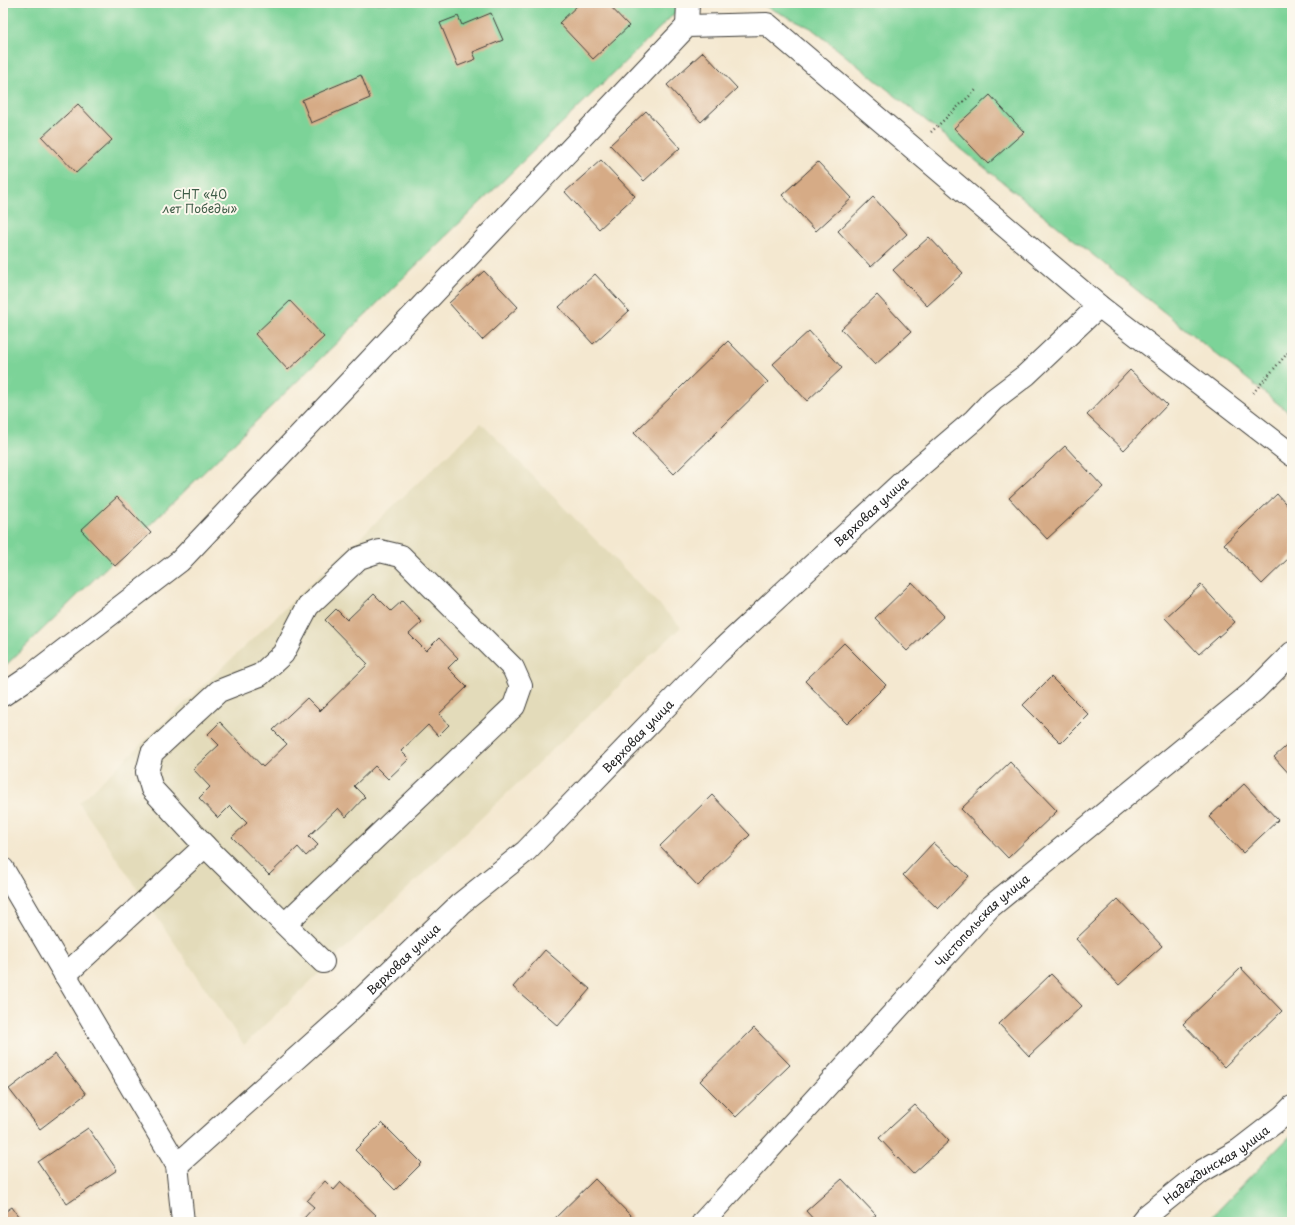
<svg xmlns="http://www.w3.org/2000/svg" width="1295" height="1225" viewBox="0 0 1295 1225" font-family="'Playpen Sans',sans-serif">
<style>
.built{fill:#e3dbba}
.green{fill:#7cd398;stroke:#4c785a}
.building{fill:#d6ab86}
.lines{fill:none;stroke-linecap:round;stroke-linejoin:round}
.minor-casing{stroke:#3c3b37;stroke-width:24}
.path{stroke:#3c3b37;stroke-width:2.5;stroke-dasharray:1 3;stroke-linecap:butt}
.minor{stroke:#fff;stroke-width:22}
.labels{text-anchor:middle;dominant-baseline:central;stroke-width:4;stroke-linejoin:round;paint-order:stroke}
.park-label{font-size:12px;fill:#3e5c47;stroke:#fbf7ec}
.street-label{font-size:12px;fill:#1c1c1c;stroke:#fbf7ec}
</style>
<rect width="100%" height="100%" fill="#fbf7ec"/>
<filter id="ink" filterUnits="userSpaceOnUse"><feTurbulence type="fractalNoise" baseFrequency=".025" numOctaves="2"/><feDisplacementMap in="SourceGraphic" scale="8" xChannelSelector="R" yChannelSelector="G"/><feConvolveMatrix kernelMatrix="1 2 1 2 8 2 1 2 1" color-interpolation-filters="sRGB"/></filter>
<filter id="wash" filterUnits="userSpaceOnUse"><feTurbulence type="fractalNoise" baseFrequency=".012" numOctaves="4" result="noise"/><feDisplacementMap in="SourceGraphic" scale="16" xChannelSelector="R" yChannelSelector="G"/><feGaussianBlur stdDeviation="0.9" result="paint"/><feColorMatrix in="noise" values="0 0 0 0 0 0 0 0 0 0 0 0 0 0 0 0 0 1.4 0 .05"/><feComposite in="paint" operator="in"/></filter>
<g filter="url(#wash)">
<rect width="100%" height="100%" fill="#f4e8d0"/>
<polygon class="built" points="481,423 681,627 244,1045 79,803"/>
<g class="green">
<polygon points="3,3 688,3 678,10 3,668"/>
<polygon points="759,3 1292,3 1292,415 811,28"/>
<polygon points="1292,1134 1292,1222 1207,1222"/>
</g>
<g id="blocks">
<g class="building">
<polygon points="580,3 607,3 629,26 593,59 559,23"/>
<polygon points="491,13 503,40 473,52 476,59 458,66 440,23 458,16 462,25"/>
<polygon points="703,52 737,88 701,122 667,85"/>
<polygon points="361,75 370,98 311,123 302,100"/>
<polygon points="990,95 1024,132 988,164 954,128"/>
<polygon points="78,104 112,140 76,173 42,137"/>
<polygon points="646,111 680,148 644,181 610,145"/>
<polygon points="601,160 635,196 599,229 565,192"/>
<polygon points="818,162 852,198 816,231 782,195"/>
<polygon points="873,197 907,234 871,267 838,231"/>
<polygon points="929,237 963,273 927,306 893,270"/>
<polygon points="484,271 518,307 482,340 449,303"/>
<polygon points="595,274 629,311 593,344 559,307"/>
<polygon points="877,295 911,332 875,365 841,329"/>
<polygon points="290,301 324,337 288,370 255,334"/>
<polygon points="809,331 842,368 807,401 773,364"/>
<polygon points="728,341 768,382 674,474 634,433"/>
<polygon points="1130,370 1167,405 1124,450 1087,415"/>
<polygon points="1065,446 1103,487 1047,539 1009,498"/>
<polygon points="1277,494 1292,511 1292,555 1262,584 1224,544"/>
<polygon points="117,497 151,533 115,566 81,530"/>
<polygon points="912,582 944,616 907,651 875,618"/>
<polygon points="1201,585 1235,622 1199,654 1165,618"/>
<polygon points="374,594 391,611 402,601 422,622 409,634 426,651 439,638 458,658 448,668 467,687 439,714 449,725 438,736 428,725 401,751 409,759 388,779 375,766 354,786 365,797 346,817 338,808 309,836 318,845 306,856 298,847 269,875 232,837 247,823 230,806 218,818 199,798 210,787 193,769 219,745 208,734 220,722 263,767 287,744 273,730 307,698 320,711 368,664 325,620 336,609 347,620"/>
<polygon points="844,643 886,685 847,724 805,681"/>
<polygon points="1051,677 1089,715 1061,743 1023,705"/>
<polygon points="1292,741 1292,777 1274,757"/>
<polygon points="1010,762 1057,811 1008,858 961,809"/>
<polygon points="1244,784 1278,820 1243,853 1209,817"/>
<polygon points="712,795 750,835 698,886 660,846"/>
<polygon points="933,843 969,876 938,909 903,875"/>
<polygon points="1118,899 1162,946 1119,985 1076,939"/>
<polygon points="545,950 590,989 558,1026 513,987"/>
<polygon points="1241,968 1282,1011 1224,1067 1183,1024"/>
<polygon points="1051,974 1082,1006 1029,1056 999,1024"/>
<polygon points="754,1028 790,1065 736,1117 700,1081"/>
<polygon points="55,1054 86,1094 40,1129 9,1089"/>
<polygon points="915,1105 949,1141 913,1174 879,1138"/>
<polygon points="382,1123 422,1163 395,1190 355,1150"/>
<polygon points="88,1128 117,1170 67,1204 38,1162"/>
<polygon points="595,1179 632,1217 627,1222 551,1222"/>
<polygon points="842,1179 876,1215 868,1222 816,1222 806,1211"/>
<polygon points="325,1181 334,1190 341,1182 376,1215 369,1222 309,1222 304,1218 314,1207 307,1201"/>
<polygon points="12,1207 22,1222 3,1222 3,1213"/>
</g>
</g>
</g>
<g filter="url(#ink)">
<use href="#blocks" fill-opacity="0" stroke="#3c3b37" stroke-width="1"/>
<g class="lines">
<defs>
<g id="minor">
<polyline points="687,26 688,3"/>
<polyline points="3,695 25,680 180,561 687,26 767,24 1099,306 1292,455"/>
<polyline points="3,869 177,1165 183,1222"/>
<polyline points="285,924 514,706 521,686 513,668 401,556 380,551 359,558 308,606 283,654 260,675 219,691 152,753 147,772 152,789 205,846 323,962"/>
<polyline points="65,975 205,846"/>
<path id="s1" d="M 177,1165 L 347,1013 L 460,904 L 526,851 L 717,654 L 912,473 L 974,420 L 993,400 L 1026,375 L 1099,306"/>
<path id="s2" d="M 703,1222 L 989,908 L 1255,690 L 1292,653"/>
<path id="s3" d="M 1141,1222 L 1145,1217 L 1202,1171 L 1239,1150 L 1283,1116 L 1292,1107"/>
</g>
</defs>
<use href="#minor" class="minor-casing"/>
<g class="path">
<polyline points="931,132 977,89"/>
<polyline points="1253,393 1292,348"/>
</g>
<use href="#minor" class="minor"/>
</g>
</g>
<g class="labels">
<g class="park-label">
<text x="200" y="194">СНТ «40<tspan x="200" dy="14">лет Победы»</tspan></text>
</g>
<g class="street-label">
<text stroke="none"><textPath href="#s1" startOffset="954">Верховая улица</textPath></text>
<text stroke="none"><textPath href="#s1" startOffset="630">Верховая улица</textPath></text>
<text stroke="none"><textPath href="#s2" startOffset="411">Чистопольская улица</textPath></text>
<text stroke="none"><textPath href="#s1" startOffset="306">Верховая улица</textPath></text>
<text stroke="none"><textPath href="#s3" startOffset="95">Надеждинская улица</textPath></text>
</g>
</g>
<rect width="1295" height="1225" fill="none" stroke="#fbf7ec" stroke-width="16"/>
</svg>
